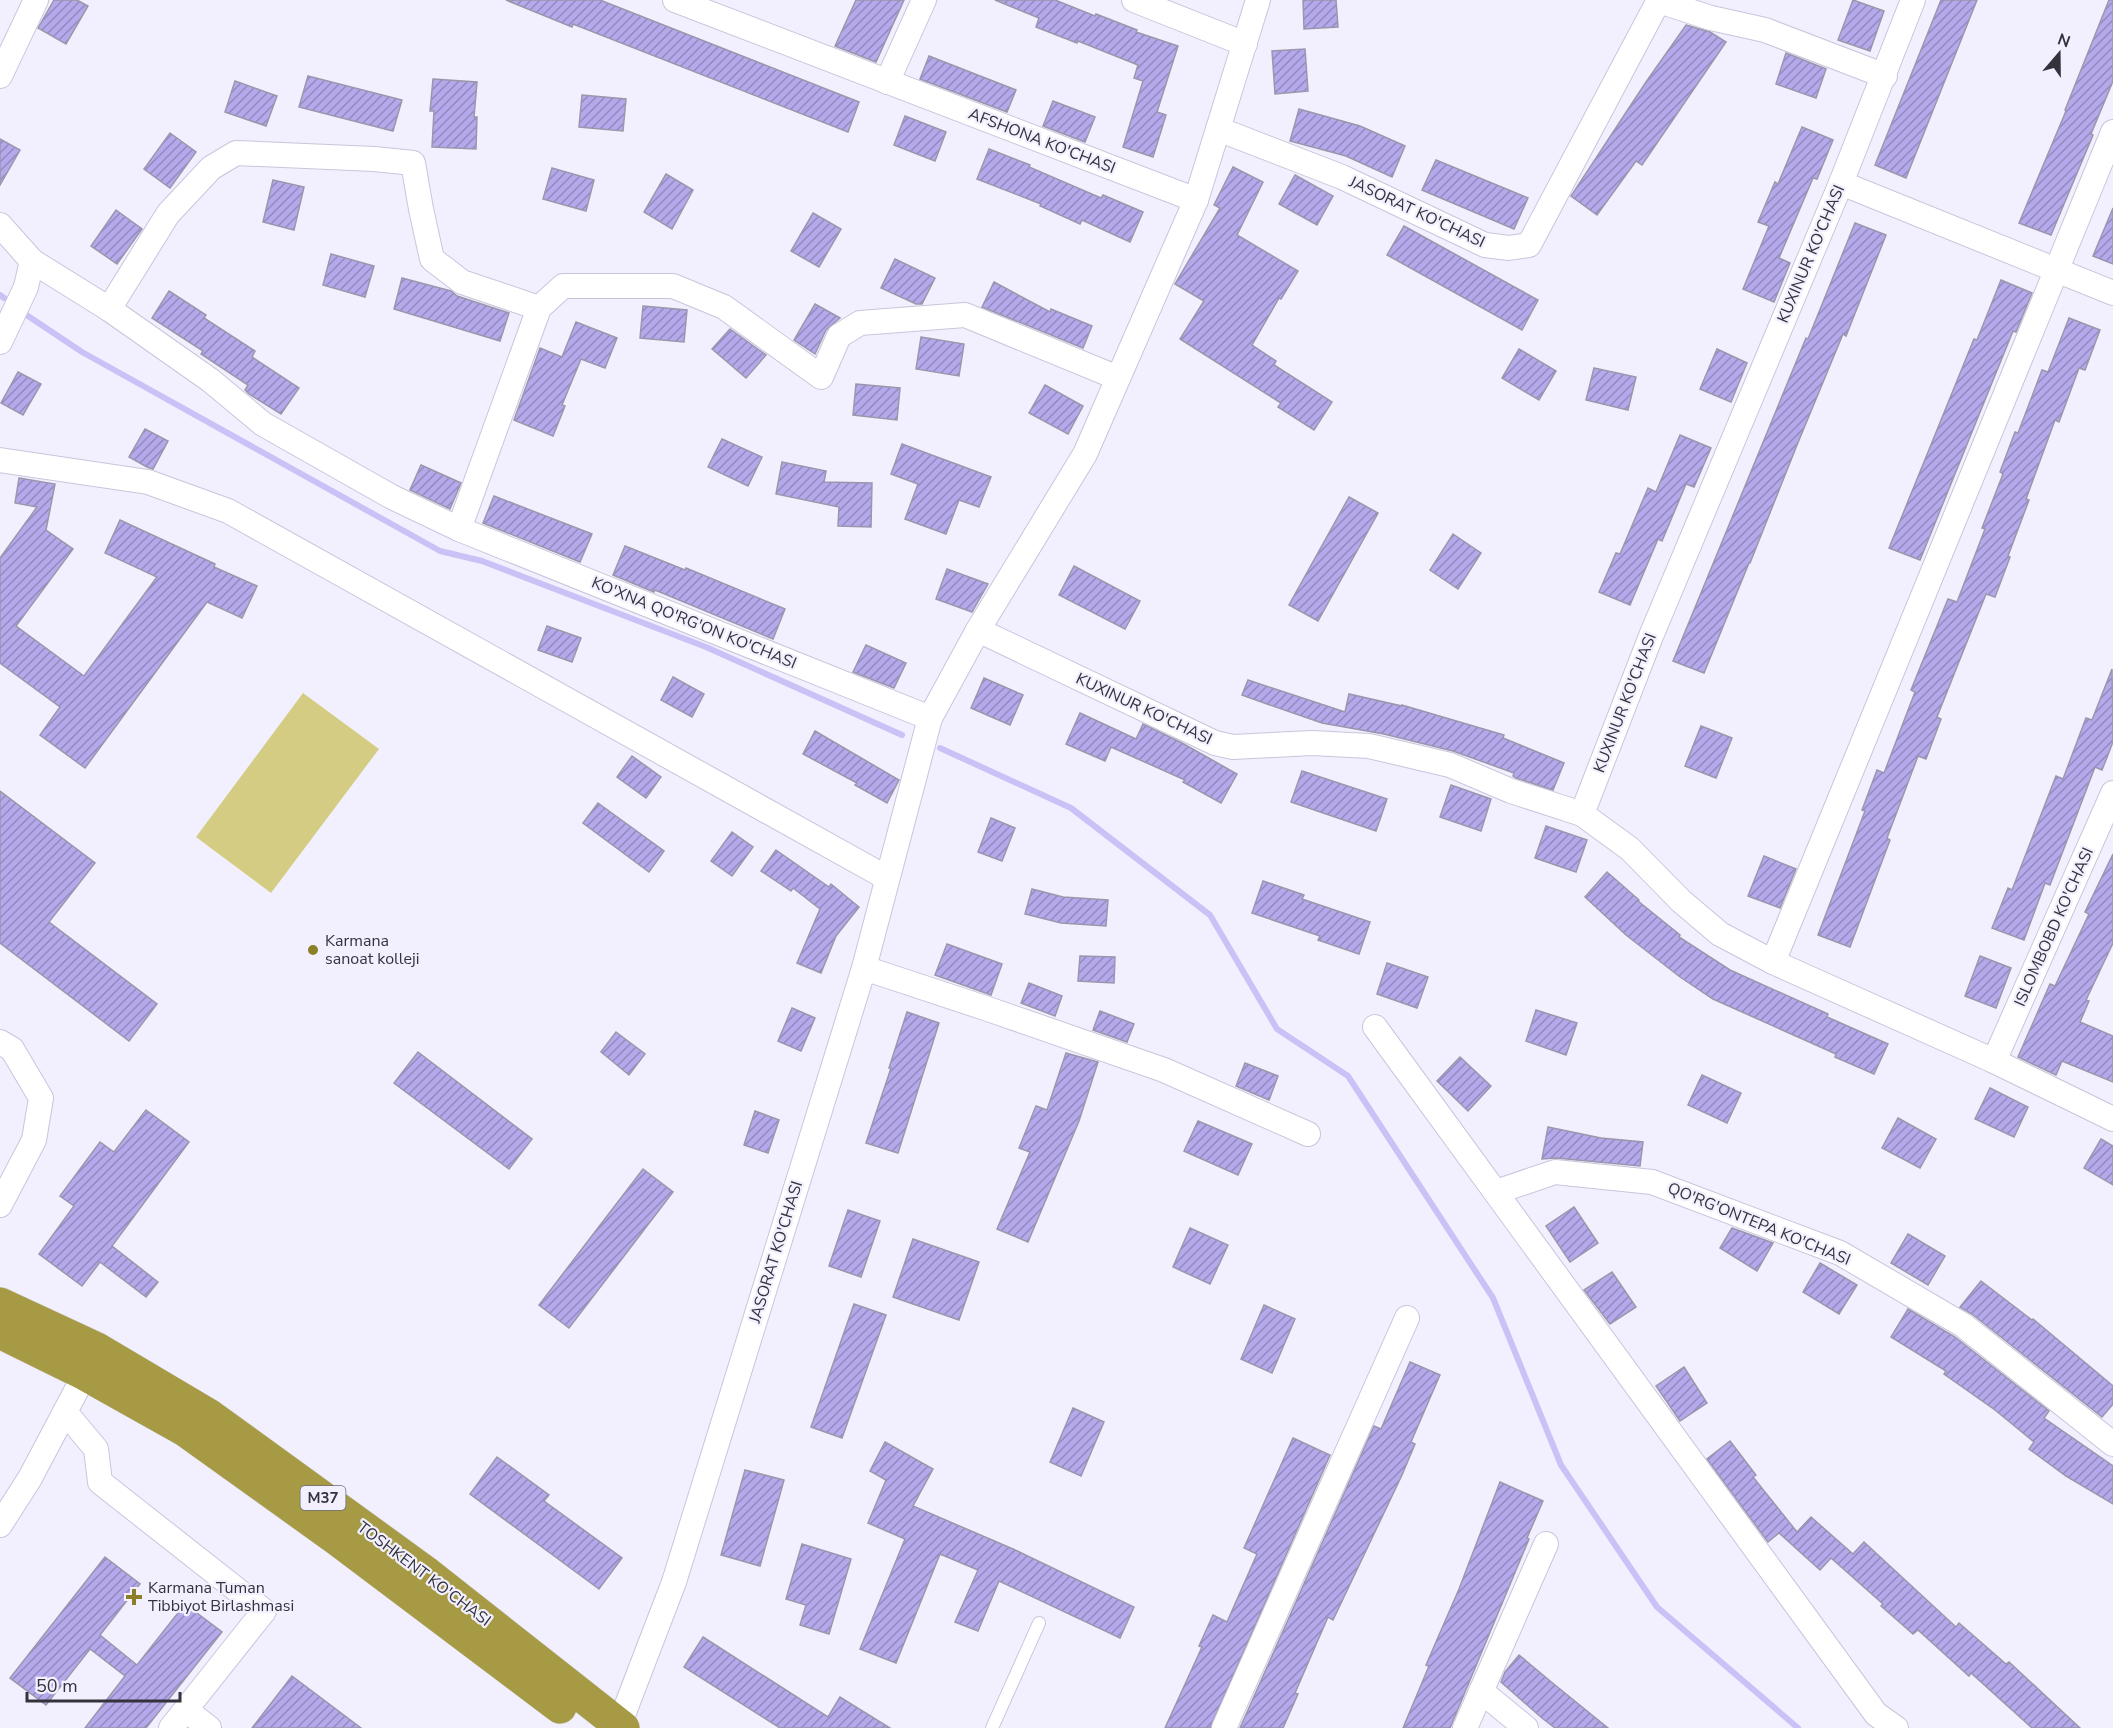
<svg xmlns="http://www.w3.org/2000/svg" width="2113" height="1728" viewBox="0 0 2113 1728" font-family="'Nunito Sans',sans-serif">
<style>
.green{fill:#d5cc84}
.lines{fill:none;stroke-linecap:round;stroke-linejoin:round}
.stream{stroke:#cac1f6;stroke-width:6}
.building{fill:url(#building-hatch);stroke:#9a97ac;stroke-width:1.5}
.lane-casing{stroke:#c9c5dc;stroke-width:14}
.street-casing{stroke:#c9c5dc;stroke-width:26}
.highway-casing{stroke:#d2d2d4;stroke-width:34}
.lane{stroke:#fff;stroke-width:12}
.street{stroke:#fff;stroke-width:24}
.highway{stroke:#a69b44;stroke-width:33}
.poi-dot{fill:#8b8027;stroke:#f2f0fe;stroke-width:2}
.labels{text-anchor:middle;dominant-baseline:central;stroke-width:4.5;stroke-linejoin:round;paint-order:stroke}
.shield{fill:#f2f0fe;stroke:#6d6c76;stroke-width:1.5}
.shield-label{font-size:15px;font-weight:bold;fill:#34333c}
.street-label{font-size:16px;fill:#34333c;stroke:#f2f0fe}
.poi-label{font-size:16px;fill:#34333c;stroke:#f2f0fe;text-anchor:start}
</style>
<defs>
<pattern id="building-hatch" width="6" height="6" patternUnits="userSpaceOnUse" patternTransform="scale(1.5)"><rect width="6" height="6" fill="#b6a9eb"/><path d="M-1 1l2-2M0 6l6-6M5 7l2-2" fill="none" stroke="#958ac0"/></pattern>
</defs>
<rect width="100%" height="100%" fill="#f2f0fe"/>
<polygon class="green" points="303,693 379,749 271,893 196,837"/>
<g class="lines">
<g class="stream">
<polyline points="0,295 4,298"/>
<polyline points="28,316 82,352 440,551 482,561 706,647 902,735"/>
<polyline points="940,748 1071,808 1210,915 1277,1029 1348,1076 1493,1298 1561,1465 1657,1607 1798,1728"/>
</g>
</g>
<g class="building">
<polygon points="54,0 77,0 88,6 66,44 38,28"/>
<polygon points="506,0 600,0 859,102 848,132 573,24 572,27"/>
<polygon points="856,0 904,0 876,62 835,46"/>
<polygon points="995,0 1055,0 1095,16 1096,14 1137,30 1136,32 1178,46 1157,112 1166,115 1153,157 1123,147 1143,81 1134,78 1138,65 1078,41 1077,43 1036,27 1039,18"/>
<polygon points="1303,0 1336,0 1338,27 1304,29"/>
<polygon points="1853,0 1884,11 1870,51 1838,40"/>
<polygon points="1941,0 1977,0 1906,178 1875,165"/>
<polygon points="2109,0 2113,0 2113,81 2091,134 2093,135 2051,235 2019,223 2066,111 2065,110"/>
<polygon points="1686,25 1710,32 1726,42 1642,165 1636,161 1597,215 1571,196 1646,82"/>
<polygon points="1305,49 1308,91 1275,94 1272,51"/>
<polygon points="1786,53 1826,69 1816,98 1776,84"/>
<polygon points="929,56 1016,90 1007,112 920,79"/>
<polygon points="308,76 402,100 393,131 299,107"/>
<polygon points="433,79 477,82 474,117 477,117 476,149 432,147 434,111 430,111"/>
<polygon points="235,81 277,96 266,126 225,112"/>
<polygon points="582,95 626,99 623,131 579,127"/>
<polygon points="1053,101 1095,117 1085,142 1043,126"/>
<polygon points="1299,109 1360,126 1405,146 1392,177 1346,156 1290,141"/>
<polygon points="905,116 946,132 935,161 894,145"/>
<polygon points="1802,127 1833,140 1817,179 1813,178 1779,258 1790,263 1774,302 1743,289 1769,226 1758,222 1775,182 1778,184"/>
<polygon points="170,133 196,152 170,188 144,169"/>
<polygon points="0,139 20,150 0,185"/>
<polygon points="989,149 1030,165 1029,167 1101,198 1103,195 1143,212 1130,242 1082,220 1080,224 1040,206 1041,204 977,179"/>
<polygon points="1436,160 1528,198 1514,229 1422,190"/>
<polygon points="1233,167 1263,182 1237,235 1298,271 1281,299 1279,298 1252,345 1276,361 1274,365 1332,402 1314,430 1278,407 1281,403 1180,339 1204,301 1175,284 1220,208 1214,205"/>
<polygon points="552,168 594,180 586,211 543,199"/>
<polygon points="666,174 693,190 672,229 644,212"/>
<polygon points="1295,175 1333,196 1317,225 1279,204"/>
<polygon points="273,180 304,187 294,230 263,222"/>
<polygon points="2113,208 2113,264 2093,256"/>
<polygon points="116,210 142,229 117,264 91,246"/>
<polygon points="813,213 841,229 819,267 791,251"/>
<polygon points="1855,223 1886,235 1846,336 1843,334 1797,445 1750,563 1749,563 1704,673 1673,661 1806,338 1808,339"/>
<polygon points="1404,226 1538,300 1522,330 1387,255"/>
<polygon points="331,254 374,266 365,297 323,285"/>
<polygon points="895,259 935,278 922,304 916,304 881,288"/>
<polygon points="402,278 451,291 457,296 509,313 500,341 394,309"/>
<polygon points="2001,280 2032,293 2016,332 2013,331 1920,560 1889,548 1974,339 1977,340"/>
<polygon points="994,282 1050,312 1051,309 1092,326 1083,348 982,307"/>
<polygon points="169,291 206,315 204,318 255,351 252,357 299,388 281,414 249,394 245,390 248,385 201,354 203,351 152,318"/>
<polygon points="815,304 840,318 826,330 815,354 794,340"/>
<polygon points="643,306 687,310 684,342 640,338"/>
<polygon points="2069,318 2100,330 2085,370 2079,368 2059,422 2055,420 2026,499 2029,500 2008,556 2010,557 1995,597 1986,594 1937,717 1941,719 1926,759 1918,756 1887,838 1890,840 1850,947 1818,935 1865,811 1862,810 1877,770 1884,773 1915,692 1911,690 1948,599 1957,602 1985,529 1982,528 2003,474 2000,472 2015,432 2018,433 2042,370 2048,372"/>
<polygon points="576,322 617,338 605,368 581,359 562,405 565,406 553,436 514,420 540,348 562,357"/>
<polygon points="730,329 766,355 746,378 712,349"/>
<polygon points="921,337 964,344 959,376 916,369"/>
<polygon points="1519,349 1556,371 1539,400 1502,378"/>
<polygon points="1717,349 1747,363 1731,402 1700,389"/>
<polygon points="1594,368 1636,377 1628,410 1586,400"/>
<polygon points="18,372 41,384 23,415 1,403"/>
<polygon points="856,384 900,388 897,420 853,415"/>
<polygon points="1045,385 1083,406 1068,434 1029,413"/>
<polygon points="145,429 168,441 153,469 147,467 129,457"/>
<polygon points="1680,435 1711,448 1694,487 1686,484 1662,541 1658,539 1630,605 1599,592 1616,553 1620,554 1648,488 1656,492"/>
<polygon points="722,439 762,457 748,486 708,467"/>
<polygon points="902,444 991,477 979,507 959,500 946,534 905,519 918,484 891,474"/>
<polygon points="782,462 826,471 824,482 872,483 871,527 838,526 839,507 776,494"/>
<polygon points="421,465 461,483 450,509 410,490"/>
<polygon points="19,478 55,484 46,530 73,549 16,626 84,676 157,577 105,553 120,520 215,564 214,567 257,586 242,618 207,602 85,768 40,735 60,707 0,663 0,558 37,507 15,503"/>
<polygon points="494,496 592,534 580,562 483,523"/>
<polygon points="1349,497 1378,513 1318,621 1289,605"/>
<polygon points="1453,534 1481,553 1458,589 1430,570"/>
<polygon points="625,546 685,570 686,568 785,609 773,639 655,590 654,592 613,575"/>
<polygon points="1074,566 1140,601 1125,629 1059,595"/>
<polygon points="947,569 988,584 972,612 936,599"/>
<polygon points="547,626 581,638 572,662 538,650"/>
<polygon points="866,645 906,663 894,688 853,672"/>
<polygon points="2112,669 2113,742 2102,770 2095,767 2050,885 2045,883 2024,940 1992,928 2008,888 2012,890 2056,776 2063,779 2086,718 2092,720"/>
<polygon points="673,677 704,694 692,717 661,700"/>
<polygon points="984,678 1023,695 1010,725 971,708"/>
<polygon points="1248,680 1345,712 1349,694 1402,706 1402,705 1504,735 1503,738 1564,763 1553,790 1516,778 1513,776 1514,773 1453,751 1384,734 1322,723 1267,704 1242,695"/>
<polygon points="1080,713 1136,739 1143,724 1182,743 1237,774 1221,803 1183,782 1185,780 1111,747 1105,761 1066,744"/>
<polygon points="1701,726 1732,738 1716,778 1685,766"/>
<polygon points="815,731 899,780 887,803 855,785 857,783 803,754"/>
<polygon points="632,756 661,777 646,798 617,777"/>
<polygon points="1302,771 1387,799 1376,831 1291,802"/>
<polygon points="1451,785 1491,799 1481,831 1440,817"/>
<polygon points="0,791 95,863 49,922 157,1004 129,1041 0,943"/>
<polygon points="598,803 664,851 649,872 583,823"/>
<polygon points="991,818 1015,828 1002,861 978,852"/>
<polygon points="1546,826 1587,840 1576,872 1535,858"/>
<polygon points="732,832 753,847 732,876 711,861"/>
<polygon points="776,850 829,887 831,884 859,907 836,936 821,973 797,963 820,909 793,888 791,891 761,871"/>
<polygon points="2113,854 2113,943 2086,1000 2089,1001 2080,1022 2113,1036 2113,1082 2062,1061 2056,1075 2018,1057 2050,984 2055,986 2089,914 2085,912"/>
<polygon points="1764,856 1796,869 1780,908 1748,896"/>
<polygon points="1607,872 1639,900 1638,901 1680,935 1679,937 1730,970 1828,1014 1827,1017 1888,1044 1874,1074 1835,1057 1836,1054 1713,999 1680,977 1626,935 1585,897"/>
<polygon points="1263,881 1304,895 1302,899 1370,922 1359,954 1318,940 1320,936 1252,913"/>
<polygon points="1032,889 1063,897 1108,900 1106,926 1061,923 1025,914"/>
<polygon points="947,944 1002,964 991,995 935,975"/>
<polygon points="1080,956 1115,957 1114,983 1078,981"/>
<polygon points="1980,956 2011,968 1996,1008 1965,996"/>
<polygon points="1387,963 1428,977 1417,1008 1377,994"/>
<polygon points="1029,983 1062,996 1055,1016 1021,1003"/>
<polygon points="792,1008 815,1018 801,1051 778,1041"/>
<polygon points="1536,1010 1577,1023 1566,1055 1526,1041"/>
<polygon points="1100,1011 1134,1024 1127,1042 1093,1030"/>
<polygon points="907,1012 939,1023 898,1153 866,1143 891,1068 889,1068"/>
<polygon points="616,1032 645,1054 629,1075 601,1052"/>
<polygon points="418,1052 532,1139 509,1169 394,1083"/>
<polygon points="1066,1053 1098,1062 1079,1121 1028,1242 997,1229 1030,1152 1019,1148 1036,1106 1047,1110"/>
<polygon points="1460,1057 1491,1086 1468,1111 1437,1081"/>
<polygon points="1245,1063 1278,1076 1269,1100 1236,1086"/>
<polygon points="1702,1075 1741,1093 1727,1123 1688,1105"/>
<polygon points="1990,1088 2028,1107 2014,1137 1975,1119"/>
<polygon points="146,1110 189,1142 112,1246 158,1282 146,1297 100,1262 82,1286 39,1254 74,1206 60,1196 100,1142 114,1152"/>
<polygon points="755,1111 779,1120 768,1153 744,1145"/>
<polygon points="1898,1118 1936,1139 1920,1168 1882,1148"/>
<polygon points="1198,1121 1252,1144 1238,1175 1184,1151"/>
<polygon points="1548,1127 1601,1138 1643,1142 1640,1166 1556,1158 1542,1159"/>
<polygon points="2101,1139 2113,1146 2113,1185 2084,1168"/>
<polygon points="643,1169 673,1192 569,1328 539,1305"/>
<polygon points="1574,1207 1598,1243 1570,1262 1546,1226"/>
<polygon points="848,1210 880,1221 861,1277 829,1266"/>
<polygon points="1190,1228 1228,1245 1210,1284 1173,1267"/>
<polygon points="1732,1228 1773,1243 1757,1271 1720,1248"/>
<polygon points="1908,1234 1945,1256 1928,1285 1891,1263"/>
<polygon points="913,1239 979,1262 959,1320 893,1297"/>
<polygon points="1820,1263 1857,1285 1839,1314 1803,1292"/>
<polygon points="1612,1272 1636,1307 1610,1324 1584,1290"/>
<polygon points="1981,1281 2032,1320 2033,1319 2113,1386 2113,1404 2102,1417 1972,1314 1960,1307"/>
<polygon points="854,1304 886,1315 842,1438 811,1427"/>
<polygon points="1264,1305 1295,1319 1272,1373 1241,1359"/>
<polygon points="1908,1309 1955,1337 2049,1411 2044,1418 2113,1466 2113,1504 2066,1476 2029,1449 2034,1442 1995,1410 1944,1374 1946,1371 1891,1337"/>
<polygon points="1410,1362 1440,1375 1411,1442 1415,1444 1402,1475 1333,1620 1328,1617 1295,1693 1298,1694 1283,1728 1240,1728 1374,1426 1381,1429"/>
<polygon points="1684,1367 1707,1403 1680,1421 1656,1386"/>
<polygon points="1073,1408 1104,1422 1081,1476 1050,1462"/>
<polygon points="1293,1438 1330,1455 1210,1728 1165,1728 1202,1647 1199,1646 1213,1615 1227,1622 1257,1554 1244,1548"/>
<polygon points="1730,1441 1756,1475 1753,1477 1797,1532 1811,1517 1853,1554 1864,1542 1956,1627 1959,1623 2006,1664 2009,1662 2080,1728 2032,1728 1971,1673 1969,1676 1918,1630 1913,1634 1881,1606 1883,1604 1831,1558 1820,1570 1779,1533 1768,1542 1707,1459"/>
<polygon points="885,1442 933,1469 913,1506 1013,1549 1134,1607 1120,1638 999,1581 978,1631 955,1622 978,1570 940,1554 896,1663 860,1649 905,1539 868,1523 886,1480 870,1471"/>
<polygon points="497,1457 549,1495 544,1501 622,1558 599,1589 470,1494"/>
<polygon points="745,1470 784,1480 760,1566 721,1555"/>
<polygon points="1500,1482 1543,1501 1527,1538 1529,1539 1450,1728 1403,1728 1429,1666 1426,1665 1459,1589"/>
<polygon points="802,1544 851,1559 829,1634 800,1625 806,1605 786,1599"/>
<polygon points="105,1557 140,1584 100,1635 137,1665 185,1604 222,1632 146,1728 85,1728 125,1676 90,1649 46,1705 10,1678"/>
<polygon points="703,1637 828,1717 840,1697 890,1728 780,1728 684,1667"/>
<polygon points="1519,1655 1555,1685 1608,1728 1555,1728 1542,1718 1501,1682 1505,1672"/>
<polygon points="292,1676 361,1728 252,1728"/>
</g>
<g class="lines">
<defs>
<polyline id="lane" points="992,1728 1039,1623"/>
<g id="street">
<polyline points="675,0 1196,200"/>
<polyline points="1134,0 1245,44"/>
<polyline points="1659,1 1711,18 1765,30 1885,76"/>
<polyline points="0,76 36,0"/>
<polyline points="887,82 924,0"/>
<polyline points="1218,129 1342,177 1485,245 1509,248 1529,245 1659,0"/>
<polyline points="1841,183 2113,293"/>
<polyline points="0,225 32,261 26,287 0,342"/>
<polyline points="32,261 109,309 210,380 263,424 392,497 459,529 930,718"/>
<polyline points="109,309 168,214 211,168 236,153 374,159 413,163 421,209 432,259 462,282 539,308"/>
<polyline points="0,460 148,482 228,511 887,878"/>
<polyline points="459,529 539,308 563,286 673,286 724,307 821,377 839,336 860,323 965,315 1118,378"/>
<polyline points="978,630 1215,743 1233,747 1312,743 1369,746 1450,765 1511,791 1582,814 1630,849 1681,901 1720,934 1773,962 1994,1061 2113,1119"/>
<polyline points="1582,814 1651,636 1841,183 1913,0"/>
<polyline points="1773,962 2113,132"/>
<polyline points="864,968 988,1009 1164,1070 1308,1134"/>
<polyline points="1375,1027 1876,1714 1896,1728"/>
<polyline points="0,1042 12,1049 41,1098 34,1140 0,1205"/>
<polyline points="1994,1061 2113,793"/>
<polyline points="1496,1192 1555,1172 1652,1182 1840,1253 1963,1325 2113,1444"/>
<polyline points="65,1412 96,1449 100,1482 264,1611 171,1728"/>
<polyline points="0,1525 30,1478 85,1374"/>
<polyline points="1481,1691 1526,1728"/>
<polyline points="186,1710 209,1728"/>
<polyline points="618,1728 674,1582 864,968 930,718 978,630 1085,454 1196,200 1258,0"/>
<polyline points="1224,1728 1407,1318"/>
<polyline points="1465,1728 1546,1544"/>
</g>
<g id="highway">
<polyline points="0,1304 97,1349 210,1416 425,1572 623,1728"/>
<polyline points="0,1332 85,1374 185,1430 337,1539 560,1707"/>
</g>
</defs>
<use href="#lane" class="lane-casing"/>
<use href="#street" class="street-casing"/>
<use href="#highway" class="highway-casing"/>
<use href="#lane" class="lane"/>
<use href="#street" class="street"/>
<use href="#highway" class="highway"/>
</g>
<g class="poi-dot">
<circle cx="313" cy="950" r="6"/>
<path d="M131 1588h6v6h6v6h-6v6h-6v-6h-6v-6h6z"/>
</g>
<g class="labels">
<rect class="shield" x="300.5" y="1486" width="45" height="24" rx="4.5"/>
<g class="shield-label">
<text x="323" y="1498">M37</text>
</g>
<g class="street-label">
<text transform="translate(1042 141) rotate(21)">AFSHONA KO'CHASI</text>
<text transform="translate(1417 212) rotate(25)">JASORAT KO'CHASI</text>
<text transform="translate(1811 254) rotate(-67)">KUXINUR KO'CHASI</text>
<text transform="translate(694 623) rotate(22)">KO'XNA QO'RG'ON KO'CHASI</text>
<text transform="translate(1625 703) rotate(-69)">KUXINUR KO'CHASI</text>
<text transform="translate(1144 709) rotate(25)">KUXINUR KO'CHASI</text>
<text transform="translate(2054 927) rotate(-66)">ISLOMBOBD KO'CHASI</text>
<text transform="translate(1759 1224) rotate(22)">QO'RG'ONTEPA KO'CHASI</text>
<text transform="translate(776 1252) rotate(-73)">JASORAT KO'CHASI</text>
<text transform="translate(424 1574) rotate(37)">TOSHKENT KO'CHASI</text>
</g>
<g class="poi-label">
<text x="325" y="941">Karmana<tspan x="325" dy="18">sanoat kolleji</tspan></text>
<text x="148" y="1588">Karmana Tuman<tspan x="148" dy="18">Tibbiyot Birlashmasi</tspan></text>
</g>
</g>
<g transform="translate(2059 54) rotate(20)" stroke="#f2f0fe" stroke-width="4.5" paint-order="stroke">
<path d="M0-4.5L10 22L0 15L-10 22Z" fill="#34333c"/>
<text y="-9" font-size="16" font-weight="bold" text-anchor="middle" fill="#34333c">N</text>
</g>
<path d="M27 1692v9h153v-9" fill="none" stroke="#34333c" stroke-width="3"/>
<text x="36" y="1692" font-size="18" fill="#34333c" stroke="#f2f0fe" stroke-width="4.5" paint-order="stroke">50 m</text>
</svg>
